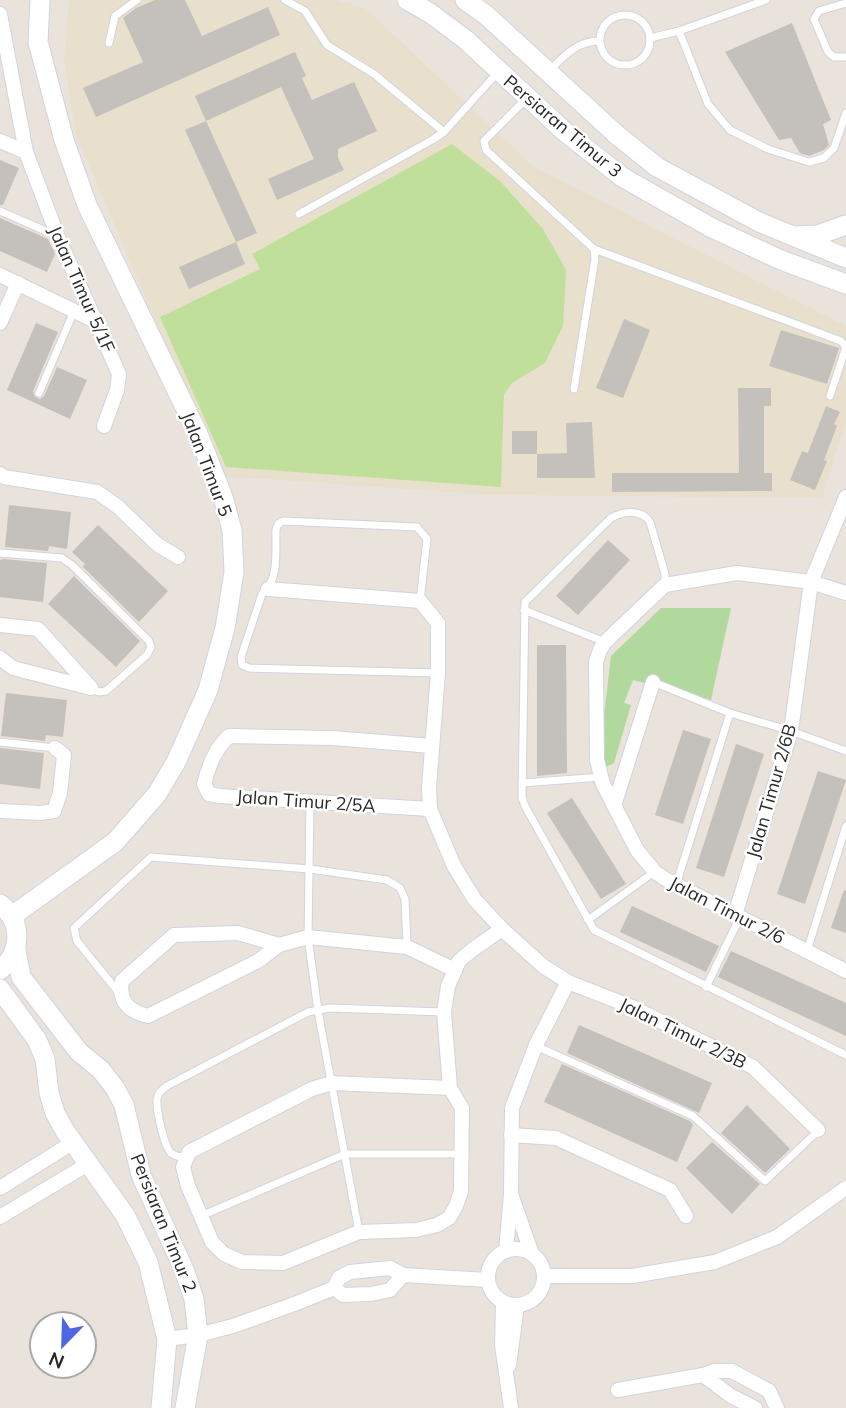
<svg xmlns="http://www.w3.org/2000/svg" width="846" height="1408" viewBox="0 0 846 1408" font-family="Mulish,sans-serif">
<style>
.education{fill:#e8e0cc}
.green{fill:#b1d99e}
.pitch{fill:#c0df9b}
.building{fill:#c4c0bb}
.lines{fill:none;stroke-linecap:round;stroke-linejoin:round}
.lane-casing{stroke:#d1d3df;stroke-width:9}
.street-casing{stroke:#d1d3df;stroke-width:16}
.secondary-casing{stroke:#d1d3df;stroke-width:21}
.lane{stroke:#fff;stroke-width:7}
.street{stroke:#fff;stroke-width:14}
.secondary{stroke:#fff;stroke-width:19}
.labels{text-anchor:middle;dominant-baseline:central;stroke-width:5;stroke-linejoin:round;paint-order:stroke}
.street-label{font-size:18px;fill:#282828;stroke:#fff}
</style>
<rect width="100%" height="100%" fill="#e9e3db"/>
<polygon class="education" points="69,0 336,0 365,8 534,167 846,326 846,421 822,498 495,495 221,476 75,132 64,59"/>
<polygon class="green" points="661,608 731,608 711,700 633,680 624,703 631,705 614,763 604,768 599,759 611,656"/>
<polygon class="pitch" points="452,144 500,181 543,229 566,270 563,326 545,363 512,383 504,394 501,487 226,467 160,317 260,269 252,254"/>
<g class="building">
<polygon points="155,0 185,0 202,36 268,7 280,35 96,117 83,88 143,62 123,18 136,8"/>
<polygon points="792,23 831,120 823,124 829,145 824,150 809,156 800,153 791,138 779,140 725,52"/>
<polygon points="295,52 306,76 302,78 312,100 354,82 377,131 338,149 338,158 344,170 277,200 268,179 314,159 281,87 206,121 195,96"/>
<polygon points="206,121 257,233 236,242 185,130"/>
<polygon points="0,160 19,168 3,205 0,205"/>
<polygon points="0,218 48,239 55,254 47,272 0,251"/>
<polygon points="236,242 245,264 189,289 179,267"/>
<polygon points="624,319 650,330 623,398 596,388"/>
<polygon points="36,323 58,332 33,391 35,397 40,399 44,396 57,367 87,380 70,419 7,390"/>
<polygon points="781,330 839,348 827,384 769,366"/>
<polygon points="738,388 771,388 771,406 764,406 764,473 772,473 772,491 612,492 612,473 739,473"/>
<polygon points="826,406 840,412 834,424 837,426 824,460 827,461 815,490 790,480 802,451 808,453"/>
<polygon points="592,422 595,478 537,478 537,454 567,453 566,423"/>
<rect x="512" y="431" width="25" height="23"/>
<polygon points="9,505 71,512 67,549 49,546 48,551 5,547"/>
<polygon points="98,525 168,591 139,622 83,567 85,564 72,552"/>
<polygon points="608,540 630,560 578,615 556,596"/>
<polygon points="3,559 47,563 43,602 0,597 0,560"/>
<polygon points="74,576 140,641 116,667 48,604"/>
<polygon points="537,645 566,645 567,773 537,776"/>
<polygon points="6,693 67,700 63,737 46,735 45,741 1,736"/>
<polygon points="683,730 711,739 683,824 655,815"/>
<polygon points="736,744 764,754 724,877 696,868"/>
<polygon points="0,748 44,753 40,789 0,784"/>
<polygon points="818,771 846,780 805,904 777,894"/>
<polygon points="572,798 626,884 601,899 547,813"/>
<polygon points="844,890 846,891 846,933 831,928"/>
<polygon points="632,906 719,946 706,972 620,932"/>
<polygon points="731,951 846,1003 846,1036 718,977"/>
<polygon points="579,1025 712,1083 699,1113 567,1053"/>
<polygon points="562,1064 690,1121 693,1125 677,1162 544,1102"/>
<polygon points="747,1105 790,1149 765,1173 721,1133"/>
<polygon points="712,1142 760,1184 732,1214 686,1168"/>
</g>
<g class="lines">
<defs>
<g id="lane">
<polyline points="285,0 305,11 327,45 374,74 444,132 498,72"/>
<polyline points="846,3 819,11 814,19 828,52 834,57 846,57"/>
<circle cx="625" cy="40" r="25"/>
<polyline points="679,31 708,104 730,130 768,149 809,162 824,158 834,148 846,113"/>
<polyline points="650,38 679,31 766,0"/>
<polyline points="109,43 115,16 137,0"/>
<path d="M 549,71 C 564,56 577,41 599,41"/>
<polyline points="527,98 484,141 486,150 594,249 595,259 574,389"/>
<polyline points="0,211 57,236"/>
<polyline points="299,214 432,140 444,132"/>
<polyline points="594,249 841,341 846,347 830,396"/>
<polyline points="39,393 74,311"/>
<polyline points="0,553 62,558 72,565 149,641 151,647 147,655 106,691 99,692 91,688"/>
<path d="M 665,585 L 665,574 L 650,522 C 642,509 623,511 611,518 L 525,602 L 522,798 L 525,806 L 594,930 L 846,1055"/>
<path d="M 420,601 L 427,539 L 417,527 L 283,521 L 278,524 L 276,530 C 275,551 280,580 262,594 L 241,657 L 242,665 L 249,668 L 438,673"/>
<polyline points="524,610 605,642"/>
<polyline points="653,682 730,713"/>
<polyline points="0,742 55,748"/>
<polyline points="522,783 601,777"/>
<polyline points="310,803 308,937 318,1011 359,1232"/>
<polyline points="676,885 730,713 791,731 846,751"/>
<polyline points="588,920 654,872"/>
<polyline points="807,951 846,826"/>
<polyline points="706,987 740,917"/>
<polyline points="119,993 77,941 74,928 151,857 310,869 387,880 400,888 405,899 407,947"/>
<polyline points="536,1046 693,1116 765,1181 818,1131"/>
<path d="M 187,1157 C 181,1157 176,1157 171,1153 C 164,1146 156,1110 157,1099 C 158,1093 162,1089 167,1086 L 308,1012 L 330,1008 L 443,1012"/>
<polyline points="201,1216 345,1154 461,1154"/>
</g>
<g id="street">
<polyline points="0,14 26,152 58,237 119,374 117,390 104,426"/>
<polyline points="0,141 26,152"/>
<polyline points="0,275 97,322"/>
<polyline points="0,323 18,283"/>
<polyline points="0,474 4,477 97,492 117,506 158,545 178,557"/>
<polyline points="268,589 420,601 438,623 438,673 429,787 430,809 454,866 475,900 502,929 543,966 568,982 632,1007 753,1067 818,1130"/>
<polyline points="846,593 811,582 737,573 665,585 605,642 600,650 596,662 597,760 603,784 637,850 655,872 667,880 846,971"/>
<polyline points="0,625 38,629 91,688"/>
<polyline points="0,658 13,668 91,688"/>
<polyline points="614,806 653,682"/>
<path d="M 430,809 L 220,796 L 209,794 L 204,784 C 209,765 215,749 229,736 L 332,738 L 432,746"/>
<polyline points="0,811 41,813 54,811 60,793 64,755 55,748"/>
<polyline points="735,915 791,731 811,582 846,497"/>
<path d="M 279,945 L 238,933 L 174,935 L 122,981 C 118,1001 129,1012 148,1016 L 258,961 L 279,945 L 308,937 L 407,947 L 455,970"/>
<polyline points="450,1088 331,1083 312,1089 189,1152 183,1167 188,1186 212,1242 224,1254 242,1262 283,1263 359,1232 416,1230 437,1225 449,1218 456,1206 461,1191 462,1108 450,1088 444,1012 448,986 459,961 472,950 502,929"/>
<polyline points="511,1135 556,1138 670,1190 686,1216"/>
<polyline points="0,1188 72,1143"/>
<polyline points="511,1194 512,1108 536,1045 568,982"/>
<polyline points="0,1217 88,1164"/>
<circle cx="516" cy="1277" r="28"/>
<polyline points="506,1251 511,1194 532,1254"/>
<polyline points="544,1276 632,1276 715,1262 777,1237 846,1188"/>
<polyline points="334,1288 343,1295 371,1294 390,1290 403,1275"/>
<polyline points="503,1303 502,1345 511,1408"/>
<polyline points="167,1339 198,1335 233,1326 297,1303 334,1288 339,1278 350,1272 390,1268 403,1275 488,1280"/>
<polyline points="509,1365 517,1306"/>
<polyline points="703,1375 731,1396 755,1408"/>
<polyline points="618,1390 703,1375 714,1371 732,1371 769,1391 777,1408"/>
</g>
<g id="secondary">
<polyline points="407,0 430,13 466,40 564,131 622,177 712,228 781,260 846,284"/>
<polyline points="465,0 486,15 617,135 657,167 759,222 846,258"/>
<polyline points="796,236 818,235 846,225"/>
<path d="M 0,904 C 23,922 22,952 0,970"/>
<polyline points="12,916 115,842 157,794 176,762 208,690 225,628 234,572 232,530 223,497 198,434 87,205 64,140 38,42 40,0"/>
<polyline points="16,950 21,977 79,1052 101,1070 115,1088 124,1105 141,1175 185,1272 194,1299 198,1335 185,1408"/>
<polyline points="0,989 37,1040 45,1059 49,1093 55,1113 65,1131 125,1215 148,1262 167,1339 161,1408"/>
</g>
</defs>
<use href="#lane" class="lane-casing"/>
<use href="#street" class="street-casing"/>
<use href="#secondary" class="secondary-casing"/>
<use href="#lane" class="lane"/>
<use href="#street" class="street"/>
<use href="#secondary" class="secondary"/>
</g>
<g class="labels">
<g class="street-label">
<text transform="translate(563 126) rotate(40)">Persiaran Timur 3</text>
<text transform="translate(82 289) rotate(66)">Jalan Timur 5/1F</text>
<text transform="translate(207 464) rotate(69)">Jalan Timur 5</text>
<text transform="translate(771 791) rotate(-74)">Jalan Timur 2/6B</text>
<text transform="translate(306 801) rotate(4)">Jalan Timur 2/5A</text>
<text transform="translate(727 910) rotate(27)">Jalan Timur 2/6</text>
<text transform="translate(683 1033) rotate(26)">Jalan Timur 2/3B</text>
<text transform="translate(164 1223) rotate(68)">Persiaran Timur 2</text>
</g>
</g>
<g transform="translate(63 1345) rotate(203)"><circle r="33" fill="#ffffff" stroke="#a9a9a9" stroke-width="2"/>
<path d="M0-5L12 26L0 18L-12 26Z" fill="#4e66e2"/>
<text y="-10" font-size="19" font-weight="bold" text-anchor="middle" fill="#282828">N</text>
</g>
</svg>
